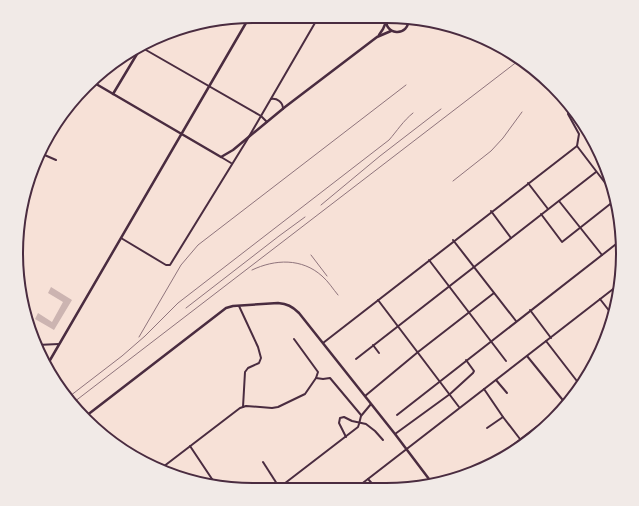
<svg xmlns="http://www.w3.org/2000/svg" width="639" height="506" viewBox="0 0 639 506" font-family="'DM Sans',sans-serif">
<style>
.building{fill:#ccb4b1}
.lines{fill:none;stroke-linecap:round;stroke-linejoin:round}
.minor{stroke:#4a2c40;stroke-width:2}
.tertiary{stroke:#4a2c40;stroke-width:2.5}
.secondary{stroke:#4a2c40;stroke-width:2.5}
.rail{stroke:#8f747c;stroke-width:1}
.rim{fill:none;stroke:#4a2c40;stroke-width:2}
</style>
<rect width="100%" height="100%" fill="#f7e1d7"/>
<polygon class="building" points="51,287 72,300 54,330 35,319 38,313 52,322 63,302 48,293"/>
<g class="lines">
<g class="minor">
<polyline points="139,46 261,116 267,122"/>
<path d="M 271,99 C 277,98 283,102 283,109"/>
<polyline points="570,108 568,114 579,134 577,146"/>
<polyline points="577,146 609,188"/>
<polyline points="40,153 56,160"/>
<polyline points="221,157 231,163"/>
<polyline points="528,183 548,209"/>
<polyline points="559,201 602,255"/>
<polyline points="491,211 511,238"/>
<polyline points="541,214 562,242 614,201"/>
<polyline points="121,238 166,265 170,265 247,140 319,16"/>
<polyline points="453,240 516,321"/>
<polyline points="616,244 619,248"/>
<polyline points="429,260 506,361"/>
<polyline points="600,299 614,317"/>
<polyline points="378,300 459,407"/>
<polyline points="239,306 258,347 261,358 259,363 248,368 245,372 243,407"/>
<polyline points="530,310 551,338"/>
<polyline points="546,341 580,385"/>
<polyline points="323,343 577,146"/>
<polyline points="37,345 59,344"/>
<polyline points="373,345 379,353"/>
<polyline points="527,356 566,404"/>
<polyline points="356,359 596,172"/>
<polyline points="316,378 323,379 330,378 361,415"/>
<polyline points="496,380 507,393"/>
<polyline points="484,389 503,417 520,439"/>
<polyline points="365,396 418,352 494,293"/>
<polyline points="397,415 620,241"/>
<polyline points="487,428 503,417"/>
<polyline points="395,434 450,394 473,373 474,371 466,360"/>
<polyline points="346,437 339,423 340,418 344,417 352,421 366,424 375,431 383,440"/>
<polyline points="190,446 212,479 218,486"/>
<polyline points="263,462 279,487"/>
<polyline points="483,468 569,402"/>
<polyline points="159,470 240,408 246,406 272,408 278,407 305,394 316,378 318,372 294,339"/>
<polyline points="368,479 377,489"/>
<polyline points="360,485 363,489"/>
<polyline points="280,487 358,427 359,424 361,416 371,404"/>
<polyline points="355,489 617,286"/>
</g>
<path class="tertiary" d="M 86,416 L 226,308 L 233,306 L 278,303 C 287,304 292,306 299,313 L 395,434 L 432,483"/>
<g class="secondary">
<path d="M 387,16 C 381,36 411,38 408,18"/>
<polyline points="379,35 383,29 386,22"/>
<polyline points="91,81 221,157 233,150 285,107 377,37 391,31"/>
<polyline points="113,94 143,44"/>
<polyline points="46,367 250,16"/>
</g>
<g class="rail">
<polyline points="453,181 491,151 503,138 522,112"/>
<polyline points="321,205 380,156 441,109"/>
<polyline points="311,255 327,276"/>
<path d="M 252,270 C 275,259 302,258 322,276 C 328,281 333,289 338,295"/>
<polyline points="186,308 279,236 305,217"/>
<polyline points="139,337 181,265 198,245 406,85"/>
<path d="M 70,396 L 122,356 L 145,336 L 178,303 L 389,140 C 397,131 403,121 413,113"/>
<polyline points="74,402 518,61"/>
</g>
</g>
<path d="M0 0H639V506H0ZM253 23H386A230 230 0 0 1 616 253V253A230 230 0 0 1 386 483H253A230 230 0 0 1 23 253V253A230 230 0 0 1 253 23Z" fill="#f1eae7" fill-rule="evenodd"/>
<path class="rim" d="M253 23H386A230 230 0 0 1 616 253V253A230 230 0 0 1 386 483H253A230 230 0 0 1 23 253V253A230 230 0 0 1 253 23Z"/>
</svg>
